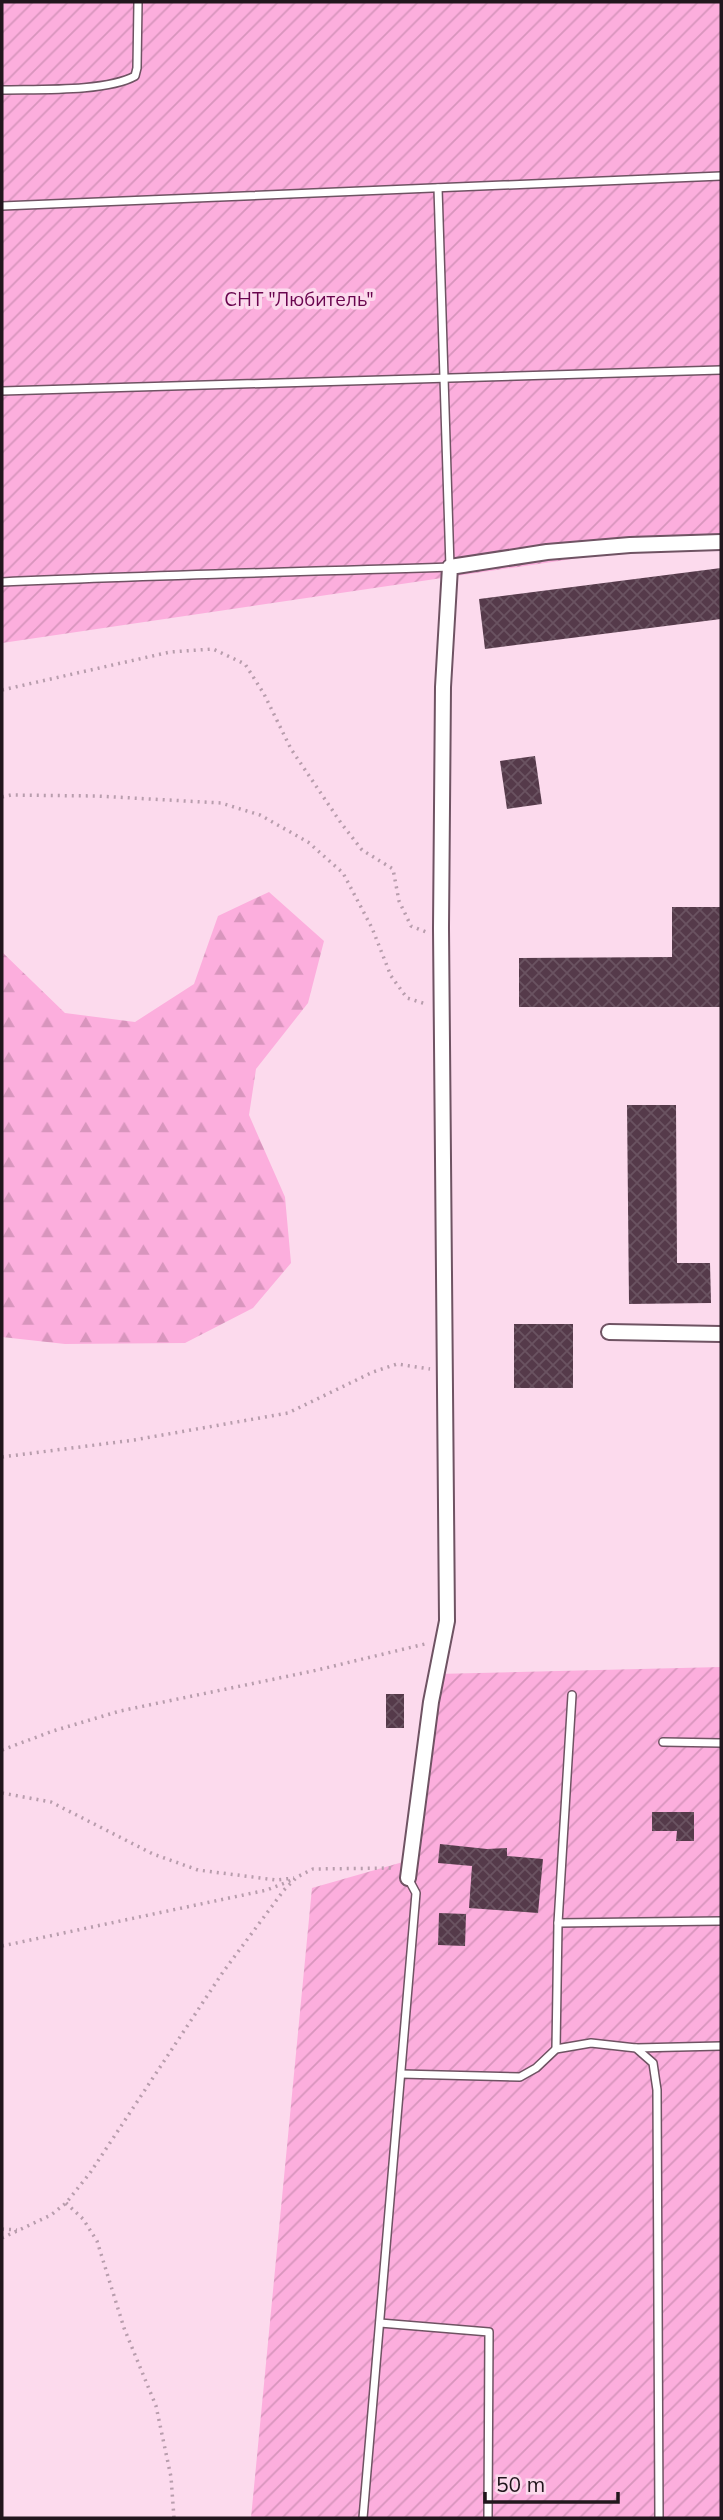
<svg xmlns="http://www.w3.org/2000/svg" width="723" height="2520" viewBox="0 0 723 2520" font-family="Mulish,sans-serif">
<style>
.forest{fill:url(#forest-firs)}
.garden{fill:url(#garden-furrows)}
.building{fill:url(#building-cross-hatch)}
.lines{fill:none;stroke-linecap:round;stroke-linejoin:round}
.service-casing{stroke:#6f5363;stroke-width:10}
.minor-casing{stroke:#6f5363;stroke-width:18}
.path{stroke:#b89dad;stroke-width:3.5;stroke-dasharray:2 5;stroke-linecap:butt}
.service{stroke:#fff;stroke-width:7}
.minor{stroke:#fff;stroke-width:14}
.labels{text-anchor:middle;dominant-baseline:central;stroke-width:7;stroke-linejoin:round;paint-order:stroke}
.park-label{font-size:19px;fill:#69054e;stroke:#fcdaed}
</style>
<defs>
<pattern id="forest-firs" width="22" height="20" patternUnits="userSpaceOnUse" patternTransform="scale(1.75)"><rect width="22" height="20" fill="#fcaedd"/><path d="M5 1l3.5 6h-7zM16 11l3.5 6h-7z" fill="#d895bd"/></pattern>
<pattern id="garden-furrows" width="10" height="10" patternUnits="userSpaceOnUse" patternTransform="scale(1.75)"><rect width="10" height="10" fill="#fcaedd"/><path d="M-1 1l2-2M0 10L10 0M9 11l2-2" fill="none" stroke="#d895bd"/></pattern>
<pattern id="building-cross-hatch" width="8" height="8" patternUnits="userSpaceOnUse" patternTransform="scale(1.75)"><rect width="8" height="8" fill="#553a4a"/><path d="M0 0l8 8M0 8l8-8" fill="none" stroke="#6a5361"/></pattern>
</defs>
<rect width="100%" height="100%" fill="#fcdaed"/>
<polygon class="forest" points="269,892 324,941 308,1003 256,1069 249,1115 285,1197 291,1263 253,1308 185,1343 65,1344 2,1337 2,952 65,1013 135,1022 194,984 218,916"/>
<g class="garden">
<polygon points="2,2 721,2 721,537 2,643"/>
<polygon points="721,1667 721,2518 251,2518 312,1888 417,1858 436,1674"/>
</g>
<g class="building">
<polygon points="721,568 721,619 485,649 479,599"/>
<polygon points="535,756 542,804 507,809 500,761"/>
<polygon points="672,907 721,907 721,1007 519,1007 519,958 672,957"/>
<polygon points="627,1105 676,1105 677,1263 710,1263 711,1303 629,1304"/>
<rect x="514" y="1324" width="59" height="64"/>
<rect x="386" y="1694" width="18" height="34"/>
<polygon points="652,1812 694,1812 694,1841 676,1841 677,1831 652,1831"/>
<polygon points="440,1844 487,1849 507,1848 507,1856 543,1859 538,1913 469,1908 472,1866 438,1863"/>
<polygon points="439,1913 466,1914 465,1946 438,1945"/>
</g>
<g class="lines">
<defs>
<g id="service">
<path d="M 2,90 C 37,89 106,92 135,76 L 137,68 L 138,2"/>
<polyline points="2,206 721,176"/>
<polyline points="2,391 721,370"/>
<path d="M 2,582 C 151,575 301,572 450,567 L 438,188"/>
<polyline points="663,1742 721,1743"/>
<polyline points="558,1923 721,1921"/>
<polyline points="636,2048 721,2046"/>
<polyline points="556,2049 558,1923 572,1695"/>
<polyline points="401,2074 520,2077 536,2068 556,2049 591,2043 636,2048 653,2063 657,2090 659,2518"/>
<polyline points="380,2323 489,2332 488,2518"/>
<polyline points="363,2518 416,1893 408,1878"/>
</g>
<g id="minor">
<polyline points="609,1332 721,1334"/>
<polyline points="408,1878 431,1702 447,1621 441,928 443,687 450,567 547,552 630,545 721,542"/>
</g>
</defs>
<use href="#service" class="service-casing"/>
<use href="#minor" class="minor-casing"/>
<g class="path">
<polyline points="2,690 170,652 213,649 245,664 264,694 291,749 341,823 362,850 393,869 399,901 411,926 426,932"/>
<polyline points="2,797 11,795 97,796 221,803 260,815 308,842 343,873 372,928 391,976 407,998 426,1004"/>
<polyline points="2,1457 134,1440 288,1413 373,1372 397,1364 430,1369"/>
<polyline points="2,1750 53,1731 120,1711 313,1671 429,1643"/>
<polyline points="2,1793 51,1802 153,1854 198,1870 276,1880 294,1878"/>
<polyline points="2,1946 267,1890 292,1880"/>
<polyline points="66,2203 83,2219 97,2241 124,2328 156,2406 171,2477 174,2518"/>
<polyline points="2,2229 17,2230"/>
<polyline points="2,2238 51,2215 66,2203 90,2173 223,1972 284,1890 297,1877 313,1869 393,1868"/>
</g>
<use href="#service" class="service"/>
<use href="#minor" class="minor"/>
</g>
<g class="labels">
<g class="park-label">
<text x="299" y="299">СНТ "Любитель"</text>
</g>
</g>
<rect width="723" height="2520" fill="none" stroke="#21161d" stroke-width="7"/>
<path d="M485 2492v10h133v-10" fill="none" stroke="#21161d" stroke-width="3.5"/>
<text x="496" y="2492" font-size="21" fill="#21161d" stroke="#fcdaed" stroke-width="5" paint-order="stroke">50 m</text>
</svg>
